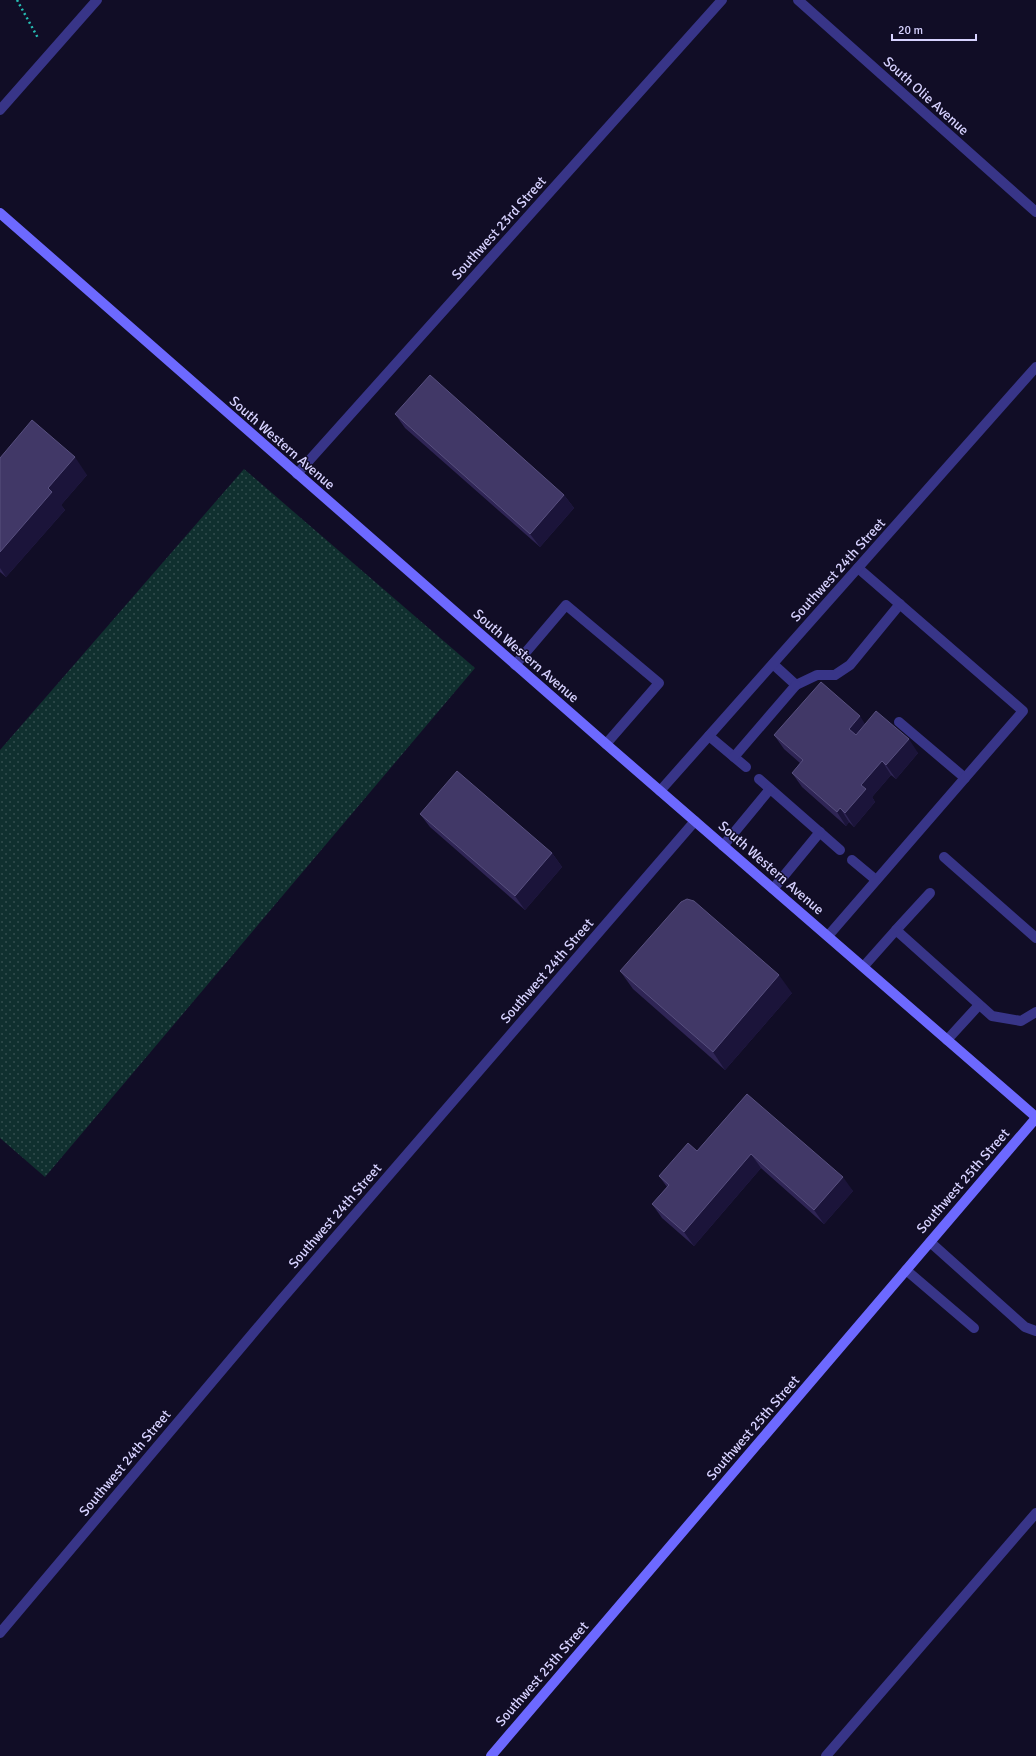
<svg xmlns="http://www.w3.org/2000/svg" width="1036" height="1756" viewBox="0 0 1036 1756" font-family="Signika,sans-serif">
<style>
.grass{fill:url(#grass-dots)}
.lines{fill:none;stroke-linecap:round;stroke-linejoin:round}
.path{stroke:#27beb5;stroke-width:2.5;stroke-dasharray:2 3;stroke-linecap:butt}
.lane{stroke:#383588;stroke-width:10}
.street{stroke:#383588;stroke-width:10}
.secondary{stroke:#6d69ff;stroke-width:10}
.wall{fill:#2f2555}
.shaded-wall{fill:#1b143a}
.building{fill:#413867;stroke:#58507f}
.labels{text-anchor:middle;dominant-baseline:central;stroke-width:3;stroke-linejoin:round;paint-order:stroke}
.street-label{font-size:14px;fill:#d7d2ff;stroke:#110d26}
</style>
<defs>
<pattern id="grass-dots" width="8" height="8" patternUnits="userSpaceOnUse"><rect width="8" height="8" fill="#10302f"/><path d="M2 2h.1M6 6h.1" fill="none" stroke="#324d4e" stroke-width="1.8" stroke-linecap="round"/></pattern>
</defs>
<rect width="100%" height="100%" fill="#110d26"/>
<polygon class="grass" points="244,469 475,668 45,1177 0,1138 0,750"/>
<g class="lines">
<polyline class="path" points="17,0 38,38"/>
<g class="lane">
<polyline points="773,664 796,685 817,675 835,675 850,665 900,604"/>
<polyline points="515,665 566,605 659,683 606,744"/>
<polyline points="899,722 965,778"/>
<polyline points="709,736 746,767"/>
<polyline points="734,757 796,685"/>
<polyline points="759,779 840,850"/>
<polyline points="723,846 770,789"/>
<polyline points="944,857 1036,938"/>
<polyline points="852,860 876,880"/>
<polyline points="773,889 820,832"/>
<polyline points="896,930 930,893"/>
<polyline points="828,936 1023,711 858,568"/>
<polyline points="864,966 896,930 992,1016 1021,1021 1036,1012"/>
<polyline points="947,1040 979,1005"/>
<polyline points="930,1242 1025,1327 1036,1331"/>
<polyline points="906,1270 974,1328"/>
<polyline points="826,1756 1036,1513"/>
</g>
<g class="street">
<polyline points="798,0 1036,212"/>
<polyline points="0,110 97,0"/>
<polyline points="297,474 722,0"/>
<polyline points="660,791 1036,367"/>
<polyline points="0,1633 281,1300 695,821"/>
</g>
<g class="secondary">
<polyline points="0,213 606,744 1036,1117"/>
<polyline points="491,1756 1036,1118"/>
</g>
</g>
<g class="wall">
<polygon points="395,414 564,495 574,508 540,547 405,428"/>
<polygon points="0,458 87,475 61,505 65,510 6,577 0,572"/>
<polygon points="865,724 918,753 896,779 891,775 872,797 875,802 854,827 849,822 846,826 802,787 792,773 800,763 784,749 774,735"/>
<polygon points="420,814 552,853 562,867 525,910 430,827"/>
<polygon points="620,971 792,993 725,1070 633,989"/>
<polygon points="747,1094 853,1191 824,1224 761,1168 694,1246 662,1218 652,1204 667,1187 659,1176 697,1151"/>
</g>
<g class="shaded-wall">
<polygon points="75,457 87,475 61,505 65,510 6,577 0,568 0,552 48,488"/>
<polygon points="564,495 574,508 540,547 530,534"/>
<polygon points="860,716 869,730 858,743 849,729"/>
<polygon points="909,739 918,753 896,779 886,765"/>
<polygon points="882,761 891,775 872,797 875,802 854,827 845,813 861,785"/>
<polygon points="840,808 849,822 846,826 837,812"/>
<polygon points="552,853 562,867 525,910 515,896"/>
<polygon points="779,975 792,993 725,1070 713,1052"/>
<polygon points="751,1154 761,1168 694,1246 684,1232"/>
<polygon points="843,1177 853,1191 824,1224 814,1210"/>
</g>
<g class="building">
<polygon points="430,375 564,495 530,534 395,414"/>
<polygon points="32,420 75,457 48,488 52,492 0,552 0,458"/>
<polygon points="821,682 860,716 849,729 856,735 876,711 909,739 886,765 882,761 861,785 866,789 845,813 840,808 837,812 792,773 803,760 774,735"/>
<polygon points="457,771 552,853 515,896 420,814"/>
<polygon points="687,899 694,901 779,975 713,1052 620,971 681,902"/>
<polygon points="747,1094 843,1177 814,1210 751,1154 684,1232 652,1204 669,1185 659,1176 688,1143 697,1151"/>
</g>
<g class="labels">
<g class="street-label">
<text transform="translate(926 96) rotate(42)">South Olie Avenue</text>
<text transform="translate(499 228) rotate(-48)">Southwest 23rd Street</text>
<text transform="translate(282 443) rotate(41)">South Western Avenue</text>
<text transform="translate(838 570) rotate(-48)">Southwest 24th Street</text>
<text transform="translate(526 656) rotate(41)">South Western Avenue</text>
<text transform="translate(771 868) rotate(41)">South Western Avenue</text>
<text transform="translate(547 971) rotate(-49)">Southwest 24th Street</text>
<text transform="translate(963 1181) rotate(-49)">Southwest 25th Street</text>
<text transform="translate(335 1216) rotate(-49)">Southwest 24th Street</text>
<text transform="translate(753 1428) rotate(-49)">Southwest 25th Street</text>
<text transform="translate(125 1463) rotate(-50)">Southwest 24th Street</text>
<text transform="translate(542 1674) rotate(-49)">Southwest 25th Street</text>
</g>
</g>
<path d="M892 34v6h84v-6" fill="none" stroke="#d7d2ff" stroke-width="2"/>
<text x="898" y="34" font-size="12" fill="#d7d2ff" stroke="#110d26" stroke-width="3" paint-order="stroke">20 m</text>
</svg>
